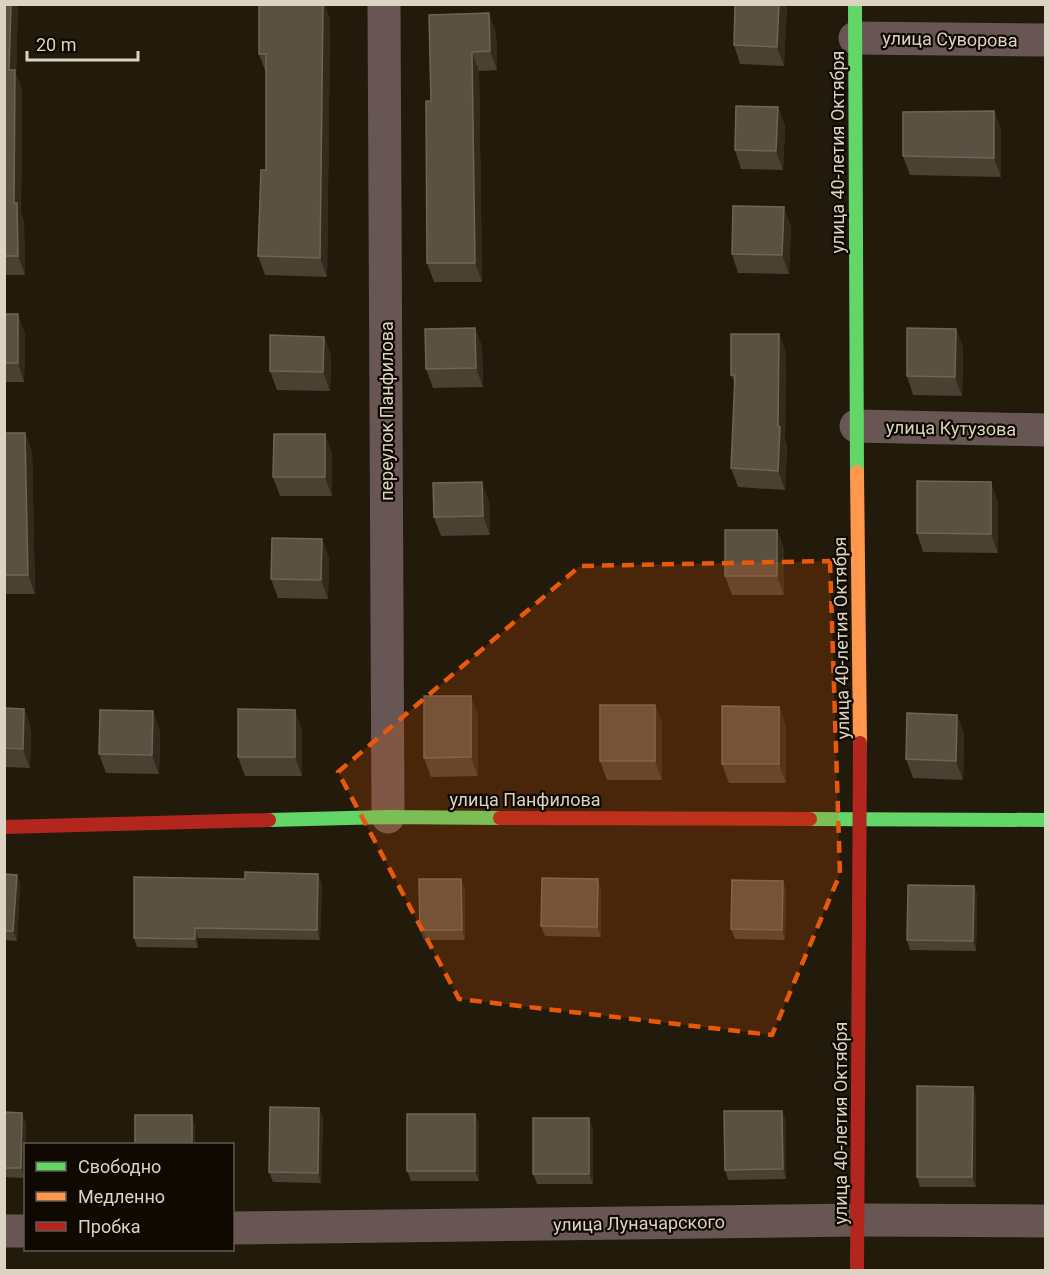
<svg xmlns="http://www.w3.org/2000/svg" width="1050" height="1275" viewBox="0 0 1050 1275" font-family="Roboto,sans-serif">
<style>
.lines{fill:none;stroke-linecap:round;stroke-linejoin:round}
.street{stroke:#675654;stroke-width:33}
.fast{stroke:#63d668;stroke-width:14}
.slow{stroke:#ff974d;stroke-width:14}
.jam{stroke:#b3261e;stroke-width:14}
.wall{fill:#4a4133}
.shaded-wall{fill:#332b1c}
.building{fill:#5a5142;stroke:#6e6556;stroke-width:1.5}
.marked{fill:#e8590c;fill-opacity:0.2;stroke:#e8590c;stroke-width:4.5;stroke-dasharray:12 8;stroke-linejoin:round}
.labels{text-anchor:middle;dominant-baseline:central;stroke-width:4.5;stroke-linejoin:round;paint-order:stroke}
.street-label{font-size:18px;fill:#dcd4c3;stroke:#0f0901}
</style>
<rect width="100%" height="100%" fill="#221a0b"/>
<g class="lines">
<g class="street">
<polyline points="384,4 388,817"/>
<polyline points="855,38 1046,40"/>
<polyline points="856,426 1046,430"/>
<polyline points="232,1228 858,1220 1046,1221"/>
<polyline points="4,1231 26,1231"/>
</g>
<g class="fast">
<polyline points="855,4 857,472"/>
<polyline points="810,819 1046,820"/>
<polyline points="269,820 388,817 500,818"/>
</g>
<polyline class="slow" points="857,472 860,743"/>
<g class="jam">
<polyline points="500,818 810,819"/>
<polyline points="4,827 269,820"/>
<polyline points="857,1270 860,743"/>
</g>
</g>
<g class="wall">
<polygon points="4,4 18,4 16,74 22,89 21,213 24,222 25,275 4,275"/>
<polygon points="735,4 787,4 784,66 740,64 734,45"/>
<polygon points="429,15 496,32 497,70 479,71 482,282 434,282 427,263 431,101"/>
<polygon points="330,19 327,277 265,275 258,256 266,170 266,73 259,54"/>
<polygon points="778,107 785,126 783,170 741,169 735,150"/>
<polygon points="994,111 1001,130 1001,177 910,175 903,156"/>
<polygon points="791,226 789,274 738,273 732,254"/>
<polygon points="4,314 25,333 24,382 4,382"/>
<polygon points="475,328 482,347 483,387 433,388 426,369"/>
<polygon points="956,329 963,348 962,396 913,395 907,376"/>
<polygon points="779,334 786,353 785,440 787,446 785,490 738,487 731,468 735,384 731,375"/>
<polygon points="324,337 331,356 330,391 277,390 270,371"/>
<polygon points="4,433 25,433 32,452 35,594 4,594"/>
<polygon points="332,453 332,496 280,496 273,477"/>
<polygon points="489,501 490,535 441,536 434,517"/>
<polygon points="998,501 998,553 923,552 917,533"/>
<polygon points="777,530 784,549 784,595 732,595 725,576"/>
<polygon points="322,539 329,558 328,599 278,598 271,579"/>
<polygon points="655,705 662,724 662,780 607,780 600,761"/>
<polygon points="779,707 786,726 786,783 729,783 722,764"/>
<polygon points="4,708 24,709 31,728 30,768 4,767"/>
<polygon points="478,715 478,776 431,777 424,758"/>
<polygon points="957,715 964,734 963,780 913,778 906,759"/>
<polygon points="302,729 302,776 245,776 238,757"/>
<polygon points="160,730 159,774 106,773 99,754"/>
<polygon points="4,874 17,875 20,885 17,941 4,940"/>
<polygon points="461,879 465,889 465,940 424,940 420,930"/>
<polygon points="322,884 320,940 198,938 198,948 137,947 134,938"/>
<polygon points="974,886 977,896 976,951 910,950 907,940"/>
<polygon points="601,888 601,937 545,936 541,926"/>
<polygon points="786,890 785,940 735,939 731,929"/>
<polygon points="976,1097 976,1187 920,1187 917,1177"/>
<polygon points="782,1111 786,1121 786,1179 728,1180 725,1170"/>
<polygon points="4,1112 26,1123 24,1178 4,1177"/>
<polygon points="475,1114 479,1124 479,1181 411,1181 407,1171"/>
<polygon points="323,1118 321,1183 273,1182 269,1172"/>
<polygon points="593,1128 593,1184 537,1184 533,1174"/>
</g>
<g class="shaded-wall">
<polygon points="11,4 18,4 16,74 22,89 21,213 24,222 25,275 18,256 14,203 9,70"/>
<polygon points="323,4 325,4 330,19 327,277 320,258"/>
<polygon points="779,4 787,4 784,66 777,47"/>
<polygon points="489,13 496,32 497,70 490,51"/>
<polygon points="472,52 479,71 482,282 475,263"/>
<polygon points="778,107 785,126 783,170 776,151"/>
<polygon points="994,111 1001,130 1001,177 994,158"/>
<polygon points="784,207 791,226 789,274 782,255"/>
<polygon points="18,314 25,333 24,382 18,363"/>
<polygon points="475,328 482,347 483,387 476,368"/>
<polygon points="956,329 963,348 962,396 955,377"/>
<polygon points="779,334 786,353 785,440 787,446 785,490 778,471"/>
<polygon points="324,337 331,356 330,391 323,372"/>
<polygon points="25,433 32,452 35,594 28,575"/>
<polygon points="325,434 332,453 332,496 325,477"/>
<polygon points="482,482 489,501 490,535 483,516"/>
<polygon points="991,482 998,501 998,553 991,534"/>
<polygon points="777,530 784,549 784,595 777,576"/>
<polygon points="322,539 329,558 328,599 321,580"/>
<polygon points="471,696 478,715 478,776 471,757"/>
<polygon points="655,705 662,724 662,780 655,761"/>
<polygon points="779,707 786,726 786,783 779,764"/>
<polygon points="24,709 31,728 30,768 23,749"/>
<polygon points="295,710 302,729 302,776 295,757"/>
<polygon points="153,711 160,730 159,774 152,755"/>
<polygon points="957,715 964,734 963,780 956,761"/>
<polygon points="318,874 322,884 320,940 317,930"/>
<polygon points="17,875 20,885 17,941 13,931"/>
<polygon points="461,879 465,889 465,940 462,930"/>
<polygon points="598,879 601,888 601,937 597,927"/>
<polygon points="783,881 786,890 785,940 782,930"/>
<polygon points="974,886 977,896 976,951 973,941"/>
<polygon points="195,928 198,938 198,948 195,939"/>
<polygon points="973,1087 976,1097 976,1187 972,1177"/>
<polygon points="319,1108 323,1118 321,1183 318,1173"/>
<polygon points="782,1111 786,1121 786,1179 783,1169"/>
<polygon points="22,1113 26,1123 24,1178 21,1168"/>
<polygon points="475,1114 479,1124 479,1181 475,1171"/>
<polygon points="192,1115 195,1125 195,1144 192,1144"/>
<polygon points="589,1118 593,1128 593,1184 589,1174"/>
</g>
<g class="building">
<polygon points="4,4 11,4 9,70 15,70 14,203 17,203 18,256 4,256"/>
<polygon points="259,4 323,4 320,258 258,256 261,170 266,170 266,54 259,54"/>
<polygon points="735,4 779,4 777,47 734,45"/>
<polygon points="489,13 490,51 472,52 475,263 427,263 426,101 431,101 429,15"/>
<polygon points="736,106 778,107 776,151 735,150"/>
<polygon points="994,111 994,158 903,156 903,112"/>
<polygon points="733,206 784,207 782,255 732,254"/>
<rect x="4" y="314" width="14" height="49"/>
<polygon points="475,328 476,368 426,369 425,329"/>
<polygon points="907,328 956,329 955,377 907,376"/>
<polygon points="731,334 779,334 778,426 780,427 778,471 731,468 735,375 731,375"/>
<polygon points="270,335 324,337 323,372 270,371"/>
<polygon points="4,433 25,433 28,575 4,575"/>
<polygon points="274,434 325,434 325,477 273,477"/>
<polygon points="917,481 991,482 991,534 917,533"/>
<polygon points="482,482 483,516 434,517 433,483"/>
<rect x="725" y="530" width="52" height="46"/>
<polygon points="272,538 322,539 321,580 271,579"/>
<polygon points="424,696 471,696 471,757 424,758"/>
<rect x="600" y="705" width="55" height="56"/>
<polygon points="722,706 779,707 779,764 722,764"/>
<polygon points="4,708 24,709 23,749 4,748"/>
<polygon points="238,709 295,710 295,757 238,757"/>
<polygon points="100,710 153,711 152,755 99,754"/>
<polygon points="907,713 957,715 956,761 906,759"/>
<polygon points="245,872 318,874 317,930 195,928 195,939 134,938 134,877 245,879"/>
<polygon points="4,874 17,875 13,931 4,931"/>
<polygon points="542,878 598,879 597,927 541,926"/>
<polygon points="419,879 461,879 462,930 420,930"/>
<polygon points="732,880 783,881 782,930 731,929"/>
<polygon points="908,885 974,886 973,941 907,940"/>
<polygon points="917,1086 973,1087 972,1177 917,1177"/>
<polygon points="270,1107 319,1108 318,1173 269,1172"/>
<polygon points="724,1111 782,1111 783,1169 725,1170"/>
<polygon points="4,1112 22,1113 21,1168 4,1168"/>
<rect x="407" y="1114" width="68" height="57"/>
<rect x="135" y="1115" width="57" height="29"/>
<rect x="533" y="1118" width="56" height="56"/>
</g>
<path class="marked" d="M 830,561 L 840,874 L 772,1035 L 459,999 L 338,772 L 580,566 Z"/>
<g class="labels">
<g class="street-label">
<text transform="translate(950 39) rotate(1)">улица Суворова</text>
<text transform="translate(837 152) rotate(-90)">улица 40-летия Октября</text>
<text transform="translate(386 411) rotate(-90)">переулок Панфилова</text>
<text transform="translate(951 428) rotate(1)">улица Кутузова</text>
<text transform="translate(841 638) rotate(-91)">улица 40-летия Октября</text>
<text x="525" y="799">улица Панфилова</text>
<text transform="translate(840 1123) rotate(-90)">улица 40-летия Октября</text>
<text transform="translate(639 1223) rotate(-1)">улица Луначарского</text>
</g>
</g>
<rect width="1050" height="1275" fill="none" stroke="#dcd4c3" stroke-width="12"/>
<rect x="24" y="1143" width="210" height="108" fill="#0f0901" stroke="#615a4f" stroke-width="1.5"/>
<rect x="36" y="1162" width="30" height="9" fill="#63d668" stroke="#615a4f" stroke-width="1.5"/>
<text x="78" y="1173" font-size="18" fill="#dcd4c3">Свободно</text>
<rect x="36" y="1192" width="30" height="9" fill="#ff974d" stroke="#615a4f" stroke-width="1.5"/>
<text x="78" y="1203" font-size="18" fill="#dcd4c3">Медленно</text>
<rect x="36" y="1222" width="30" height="9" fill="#b3261e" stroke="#615a4f" stroke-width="1.5"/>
<text x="78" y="1233" font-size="18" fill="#dcd4c3">Пробка</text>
<path d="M27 51v9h111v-9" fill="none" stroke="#dcd4c3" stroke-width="3"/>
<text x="36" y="51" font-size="18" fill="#dcd4c3" stroke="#0f0901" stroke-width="4.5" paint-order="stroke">20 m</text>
</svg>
